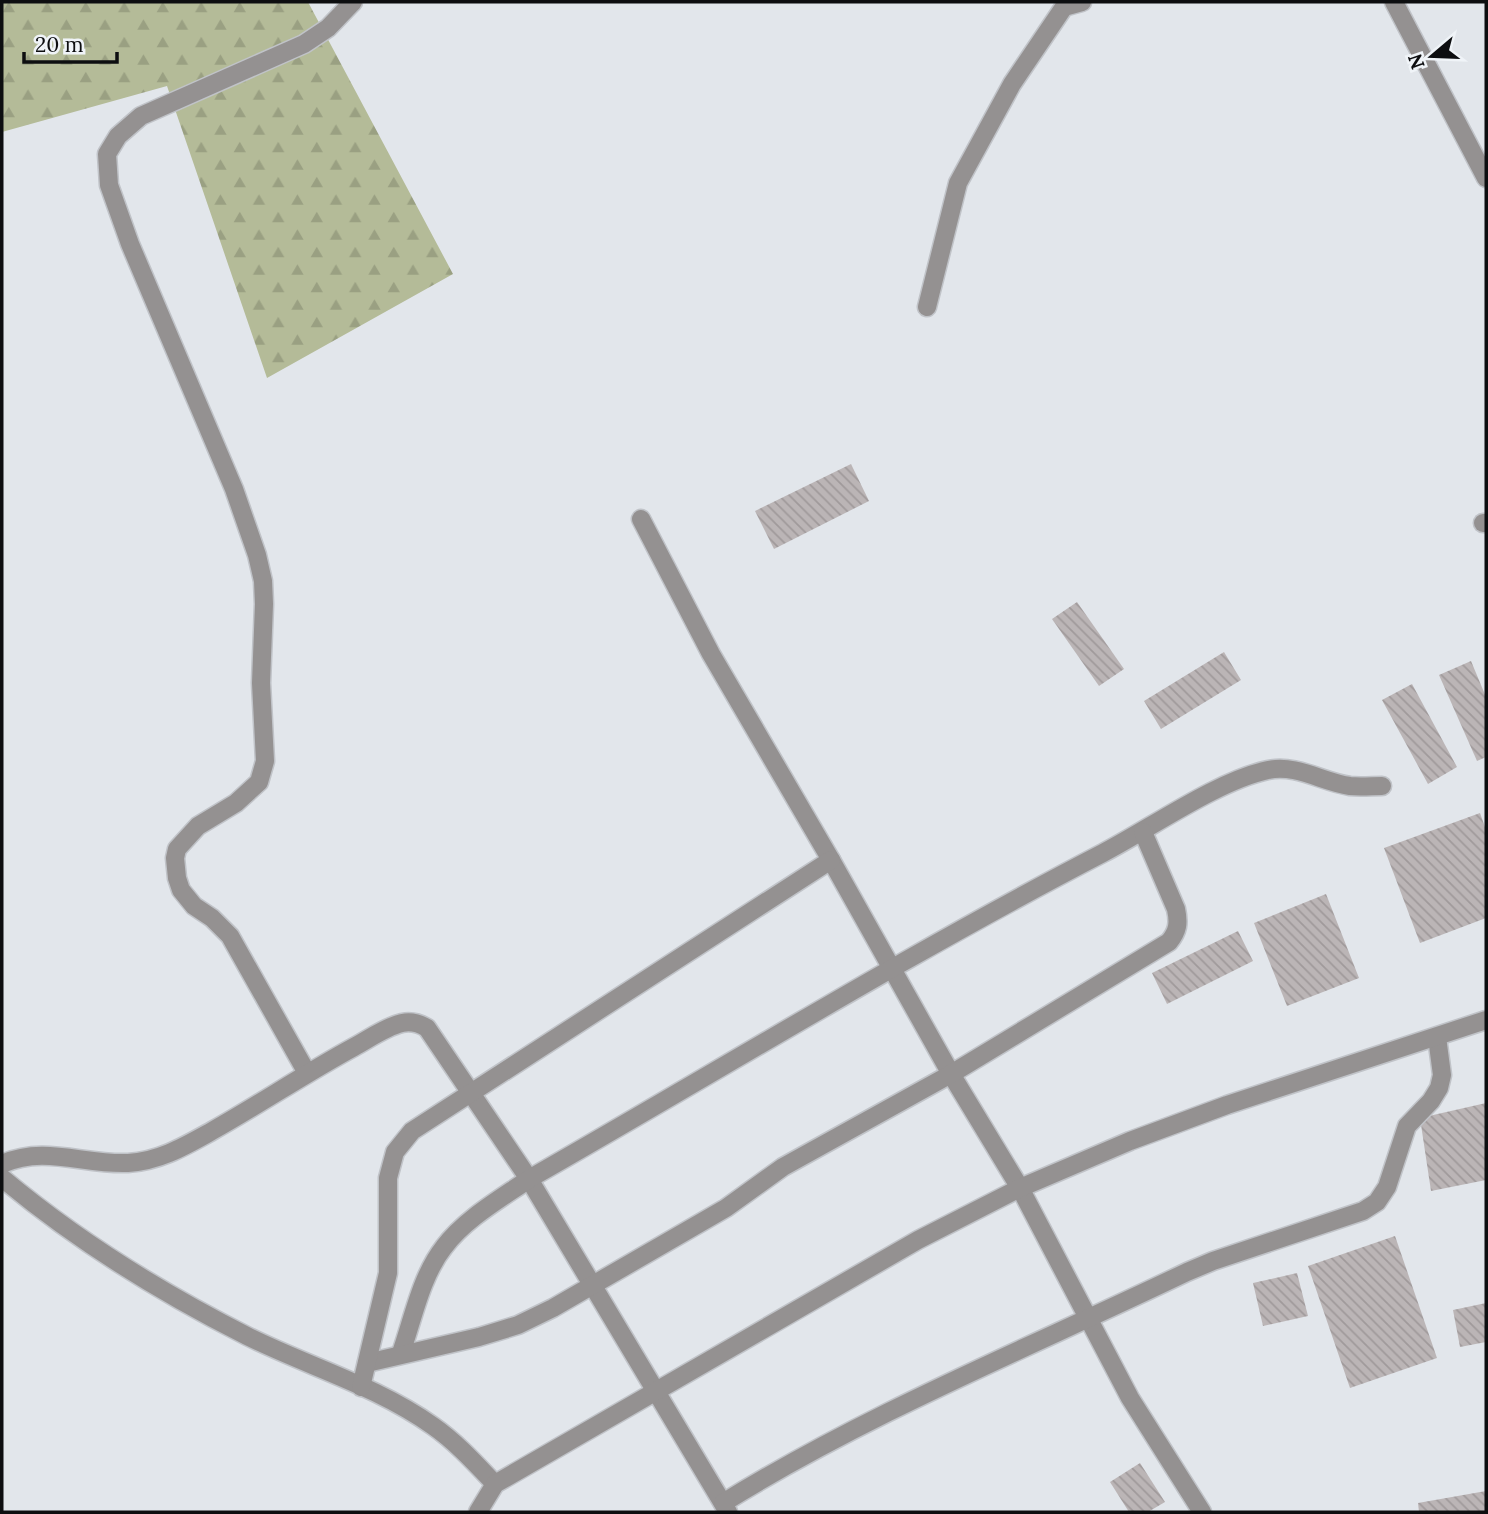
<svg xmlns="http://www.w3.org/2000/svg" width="1488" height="1514" viewBox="0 0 1488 1514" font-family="Lora,serif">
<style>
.forest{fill:url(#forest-firs)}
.building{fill:url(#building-back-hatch)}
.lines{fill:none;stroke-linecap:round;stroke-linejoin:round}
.minor-casing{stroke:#c0c3c8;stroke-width:21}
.minor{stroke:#949191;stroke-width:18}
</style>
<defs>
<pattern id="forest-firs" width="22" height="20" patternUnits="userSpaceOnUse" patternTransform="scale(1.75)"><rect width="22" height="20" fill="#b4bb98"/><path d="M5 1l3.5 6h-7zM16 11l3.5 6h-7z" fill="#9aa082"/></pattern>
<pattern id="building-back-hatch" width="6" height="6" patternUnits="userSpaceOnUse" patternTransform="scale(1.75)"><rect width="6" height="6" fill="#bbb5b6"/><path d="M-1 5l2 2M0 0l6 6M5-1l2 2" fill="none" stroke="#a09a9b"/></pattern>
</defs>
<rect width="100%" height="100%" fill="#e2e6eb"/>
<polygon class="forest" points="2,2 308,2 453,274 267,378 167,86 2,132"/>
<g class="building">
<polygon points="851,464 869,501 774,549 755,511"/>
<polygon points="1077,602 1124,669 1099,686 1052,619"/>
<polygon points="1224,652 1241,680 1161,729 1144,701"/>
<polygon points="1471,661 1486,697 1486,757 1477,761 1439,675"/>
<polygon points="1412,684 1457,767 1428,784 1382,700"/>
<polygon points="1480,813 1486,830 1486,918 1420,943 1384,848"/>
<polygon points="1326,894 1359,978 1287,1006 1254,923"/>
<polygon points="1238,931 1253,961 1167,1004 1152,973"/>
<polygon points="1486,1103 1486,1180 1431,1191 1420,1118"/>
<polygon points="1395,1236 1437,1358 1350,1388 1308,1266"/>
<polygon points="1297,1273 1308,1316 1263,1326 1253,1283"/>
<polygon points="1486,1303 1486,1342 1460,1347 1453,1310"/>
<polygon points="1140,1463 1165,1502 1148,1512 1129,1512 1110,1482"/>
<polygon points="1486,1491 1486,1512 1419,1512 1418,1503"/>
</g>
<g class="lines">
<defs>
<g id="minor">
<polyline points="1394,2 1486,178"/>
<polyline points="927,307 958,183 1012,84 1064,7 1082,2"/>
<polyline points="641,519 711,654 831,860 951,1074 1020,1188 1130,1398 1202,1512"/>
<polyline points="1483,523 1486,523"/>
<polyline points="307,1073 230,936 212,918 194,906 181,890 177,878 175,858 177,849 198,826 236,803 259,782 265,761 261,683 264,604 263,581 257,555 234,489 130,244 109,185 107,154 118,136 141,116 304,44 328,28 353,2"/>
<path d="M 2,1164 C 45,1145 83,1165 128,1163 C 160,1161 185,1146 212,1131 C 260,1104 306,1073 354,1047 C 369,1039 385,1027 402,1023 C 412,1021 419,1023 427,1028 L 529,1179 L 728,1512"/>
<path d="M 2,1178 C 76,1240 160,1292 247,1336 C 307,1366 377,1386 433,1426 C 456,1442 476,1464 495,1484"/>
<path d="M 401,1353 C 413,1319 421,1276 444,1247 C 465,1219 500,1199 529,1179 C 720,1070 908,954 1103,853 C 1151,828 1217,781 1268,770 C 1297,764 1322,782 1350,786 C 1360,787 1372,786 1382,786"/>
<path d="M 367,1363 L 479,1337 L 518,1325 L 553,1308 L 726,1208 L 783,1167 L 951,1074 L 1169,942 C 1178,931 1179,923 1176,909 L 1143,832"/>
<polyline points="361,1387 388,1273 388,1178 395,1152 412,1131 831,860"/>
<path d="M 723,1503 C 870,1412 1031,1347 1187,1272 L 1213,1261 L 1363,1211 L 1377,1202 L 1387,1187 L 1407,1126 L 1431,1101 L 1439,1088 L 1442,1075 L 1437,1037"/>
<polyline points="478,1512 495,1484 918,1240 1020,1188 1130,1141 1227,1105 1486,1020"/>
</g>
</defs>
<use href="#minor" class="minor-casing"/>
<use href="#minor" class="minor"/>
</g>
<rect width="1488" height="1514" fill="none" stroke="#0d0e10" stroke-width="7"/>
<g transform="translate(1432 56) rotate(251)" stroke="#f0f4f8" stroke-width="5" paint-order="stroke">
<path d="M0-5L12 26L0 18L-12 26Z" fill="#0d0e10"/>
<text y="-10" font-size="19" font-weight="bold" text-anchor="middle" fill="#0d0e10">N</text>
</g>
<path d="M24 52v10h93v-10" fill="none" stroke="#0d0e10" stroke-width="3.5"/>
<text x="35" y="52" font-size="21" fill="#0d0e10" stroke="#f0f4f8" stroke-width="5" paint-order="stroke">20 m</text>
</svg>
